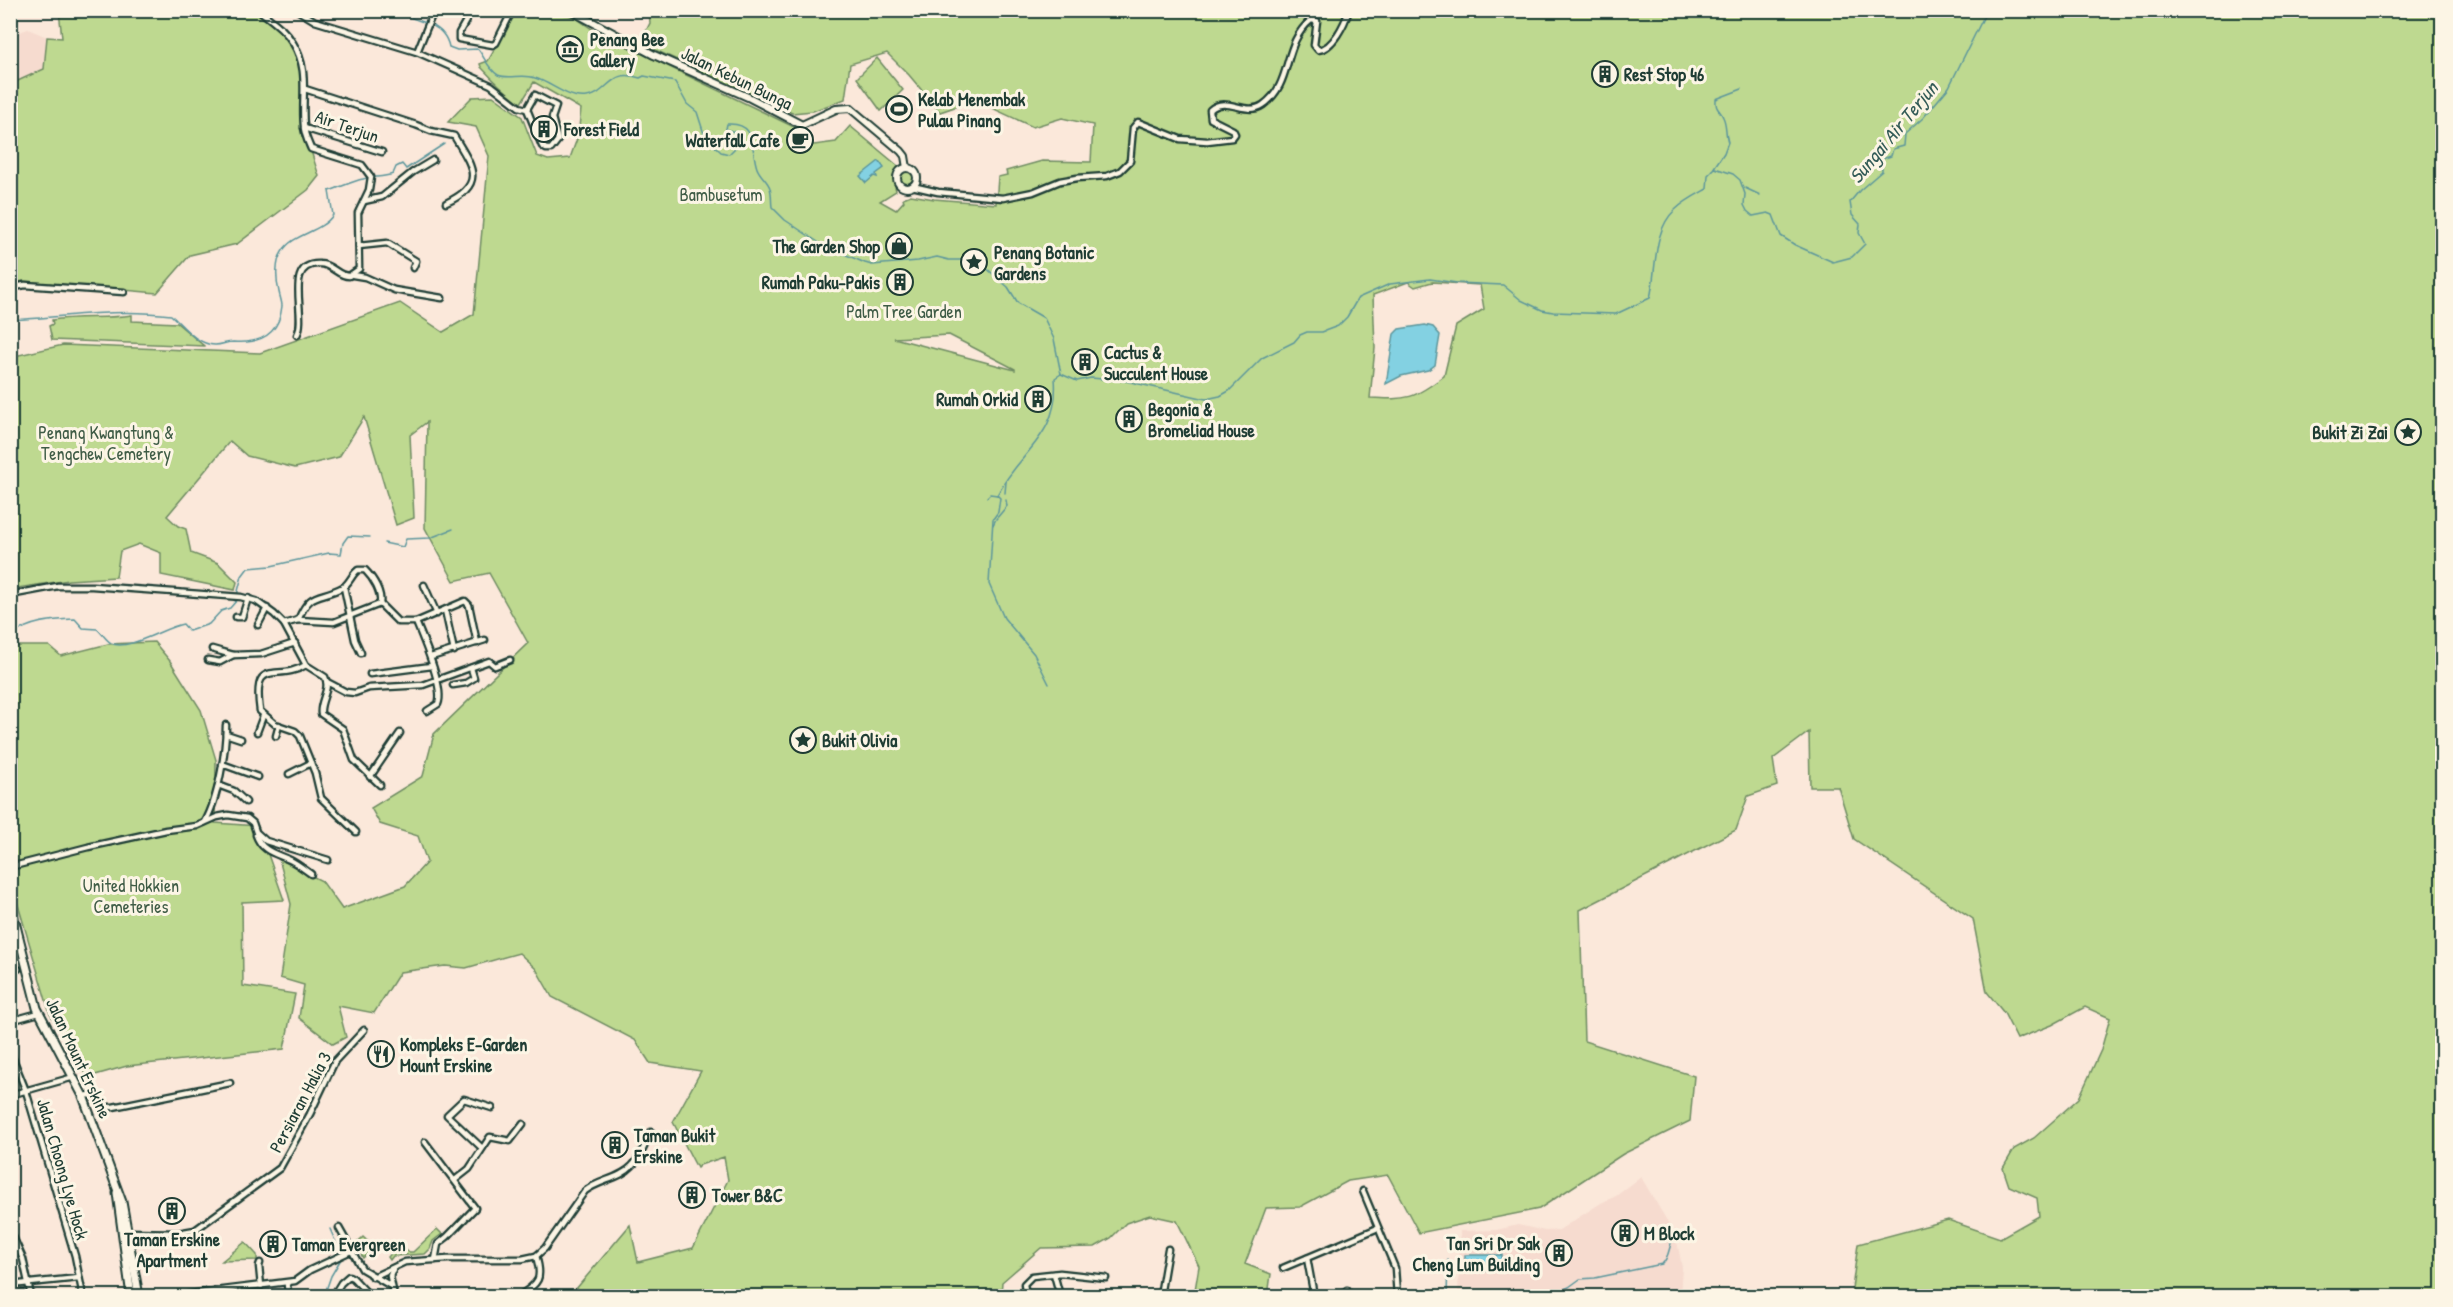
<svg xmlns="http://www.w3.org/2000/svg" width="2453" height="1307" viewBox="0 0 2453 1307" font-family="'Patrick Hand',sans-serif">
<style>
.built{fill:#f6dbcf}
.green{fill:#bed990;stroke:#6e8b62;stroke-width:1.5;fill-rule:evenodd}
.water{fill:#83d1e2;stroke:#5b969c;stroke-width:1.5}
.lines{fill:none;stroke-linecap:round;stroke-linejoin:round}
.stream{stroke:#5b969c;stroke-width:1.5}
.minor-casing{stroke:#1f3d34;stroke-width:9}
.tertiary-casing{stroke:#1f3d34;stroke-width:10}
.secondary-casing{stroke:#1f3d34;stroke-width:11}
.minor{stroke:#fcf5e5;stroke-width:4.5}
.tertiary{stroke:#fcf5e5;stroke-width:6}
.secondary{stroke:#fcf5e5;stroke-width:7}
.labels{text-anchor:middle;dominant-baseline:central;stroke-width:6;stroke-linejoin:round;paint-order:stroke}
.poi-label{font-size:18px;font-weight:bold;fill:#1f3d34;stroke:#fcf5e5;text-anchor:start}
.street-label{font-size:18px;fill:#1f3d34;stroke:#fcf5e5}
.park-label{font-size:18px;fill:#3f5c46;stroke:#fcf5e5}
.water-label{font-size:20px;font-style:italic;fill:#335b57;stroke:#fcf5e5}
</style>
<rect width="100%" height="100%" fill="#fbe8da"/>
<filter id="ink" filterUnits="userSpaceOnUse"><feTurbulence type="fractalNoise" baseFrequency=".0167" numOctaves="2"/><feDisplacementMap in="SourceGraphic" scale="12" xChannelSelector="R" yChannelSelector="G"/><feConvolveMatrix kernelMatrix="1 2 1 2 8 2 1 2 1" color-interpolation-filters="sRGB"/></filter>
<g filter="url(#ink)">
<g class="built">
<polygon points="11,24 17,27 19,32 28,29 47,37 44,69 11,84"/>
<polygon points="1641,1177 1676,1236 1682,1267 1680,1296 1458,1296 1460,1231 1496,1230 1518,1225 1545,1231 1559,1230 1601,1203 1616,1196"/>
</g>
<g class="green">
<polygon points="59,11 256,11 286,35 300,53 306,85 303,126 319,176 308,190 237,244 190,255 157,293 23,281 11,284 11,84 44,69 47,37 62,38"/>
<path d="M 516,11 L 542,11 L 573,16 L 595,31 L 794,127 L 814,145 L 836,142 L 850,126 L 898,166 L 893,176 L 896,191 L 880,201 L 896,210 L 904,201 L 903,198 L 911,195 L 934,199 L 996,204 L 998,177 L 1007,175 L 1006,171 L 1042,161 L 1091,162 L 1093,125 L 1062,118 L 1033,127 L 975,100 L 940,112 L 909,75 L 887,53 L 850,64 L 845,99 L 813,111 L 792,113 L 640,43 L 650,23 L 649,11 L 2442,11 L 2442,1296 L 1851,1296 L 1858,1244 L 1948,1220 L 2000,1238 L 2039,1216 L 2037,1198 L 2009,1186 L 2003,1168 L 2014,1149 L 2034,1138 L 2079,1098 L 2101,1050 L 2110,1018 L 2085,1007 L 2052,1025 L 2017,1039 L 2004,1013 L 1987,992 L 1973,919 L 1854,839 L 1838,787 L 1810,787 L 1809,732 L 1773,759 L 1777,786 L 1748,796 L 1736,830 L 1580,910 L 1584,1041 L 1694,1076 L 1690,1121 L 1623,1154 L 1539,1209 L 1419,1233 L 1388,1175 L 1348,1181 L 1300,1207 L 1266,1208 L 1245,1264 L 1271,1274 L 1268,1296 L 1194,1296 L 1199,1266 L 1177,1221 L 1150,1215 L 1126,1223 L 1111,1238 L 1095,1247 L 1041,1248 L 1002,1282 L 1001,1294 L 998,1296 L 570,1296 L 630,1225 L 638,1262 L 693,1248 L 728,1180 L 724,1157 L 700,1165 L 697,1168 L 673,1122 L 701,1071 L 650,1063 L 635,1040 L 552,997 L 536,969 L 519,953 L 466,968 L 445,966 L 400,972 L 374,1013 L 338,1006 L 346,1037 L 333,1044 L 299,1018 L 304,985 L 280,978 L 291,904 L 279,859 L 322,881 L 342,909 L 405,886 L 427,862 L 418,836 L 380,824 L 371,808 L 423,776 L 434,734 L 528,643 L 489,573 L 454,581 L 425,528 L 427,422 L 410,435 L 414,518 L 396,525 L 364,417 L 339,457 L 295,468 L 247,456 L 230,441 L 167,516 L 178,526 L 186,529 L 191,553 L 218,563 L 237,582 L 235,590 L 161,575 L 161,553 L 139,544 L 120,551 L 116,577 L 69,580 L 11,589 L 10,357 L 63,345 L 260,353 L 400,303 L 443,332 L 474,314 L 489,156 L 476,127 L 448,122 L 472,97 L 493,96 L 522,117 L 537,156 L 548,160 L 570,158 L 578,136 L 581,109 L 534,82 L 521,103 C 506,93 494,81 481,67 L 480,64 L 488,61 ZM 1408,282 L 1415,287 L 1432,282 L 1480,285 L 1484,309 L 1456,326 L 1444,376 C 1414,399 1408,400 1370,398 L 1375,348 L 1373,295 ZM 949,335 L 1015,369 L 1015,370 L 894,338 Z"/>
<polygon points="877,58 903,90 881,111 857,78"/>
<circle cx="906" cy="177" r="7"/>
<path d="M 132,315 L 132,321 L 177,323 L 204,346 L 52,340 L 49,326 L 53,324 L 52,320 C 79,316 105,319 132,315 Z"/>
<polygon points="154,642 170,661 201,710 216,760 215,823 258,826 284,900 242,902 243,986 295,994 284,1049 127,1066 88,1077 50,1014 11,881 11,646 49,646 61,656 108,644"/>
<polygon points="437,1229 442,1234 433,1241 430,1249 425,1254 393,1256 390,1260 388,1257 400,1243 409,1252 413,1252"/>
<polygon points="363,1237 374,1247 363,1258 356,1244"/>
<polygon points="245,1242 257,1255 257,1260 222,1261"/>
</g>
<g class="water">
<polygon points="879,161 884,168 876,174 877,177 874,176 866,183 860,176"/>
<polygon points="1425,325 1433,327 1440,335 1435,365 1428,370 1401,376 1386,384 1394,334 1399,329"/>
<rect x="1465" y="1255" width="37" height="16"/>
</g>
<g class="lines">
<g class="stream">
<polyline points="390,10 426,23"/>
<path d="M 431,25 C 440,29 447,37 449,47 L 457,50 L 478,49 C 485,58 488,69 498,75 C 509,80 523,73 535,78 C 552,83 569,100 587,97 C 609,94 610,67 640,78 L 644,76 L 675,82 L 687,104 L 697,112 L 705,137 L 721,152 L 729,154 L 735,148 L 737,133 L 726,129 L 727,124 C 758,122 750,148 757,168 C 760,176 768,181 770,188 C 772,194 771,201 772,207 L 785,220 L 821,244 L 865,263 L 872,265 L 918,261 L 937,257 L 949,260 L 977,260 L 1008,287 L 1018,303 L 1044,318 L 1054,339 L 1061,374 L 1077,381 L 1091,378 L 1126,381 L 1206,399 L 1220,396 L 1229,391 L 1262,358 L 1294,342 L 1300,335 L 1307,332 L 1322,332 L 1338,326 L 1347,317 L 1358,298 L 1390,284 L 1430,279 L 1457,283 L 1503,285 L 1521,300 L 1542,310 L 1553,312 L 1616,314 L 1650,298 C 1657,270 1652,231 1675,210 C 1684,201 1696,195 1707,189 L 1708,175 L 1715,168 L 1733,174 L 1740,180 L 1745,194 L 1744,205 L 1747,211 L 1753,216 L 1768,213 L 1773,215 L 1781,236 L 1795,245 L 1833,262 L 1852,257 L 1865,244 L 1859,233 L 1860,224 L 1852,215 L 1850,202 L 1860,190 L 1882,171 L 1882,159 L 1891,156 L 1893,149 L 1904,146 L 1905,134 L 1923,118 L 1949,87 L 1987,10"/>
<path d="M 1713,169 L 1724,153 L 1728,142 C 1725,133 1727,125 1723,117 C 1720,109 1715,110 1716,99 L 1742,89"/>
<polyline points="1745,188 1760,195"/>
<path d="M 10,320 C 64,317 117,308 171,315 C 184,327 196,344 215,345 C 222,345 226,342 233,342 C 259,344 279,335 282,306 C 282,302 280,297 279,292 C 276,281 275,262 282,252 C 293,233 321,233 333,215 L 329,191 C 342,187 352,181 363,179 C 374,176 382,178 393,174 L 396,167 L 402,164 L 406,169 L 444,144"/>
<polyline points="1005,493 1006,482"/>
<polyline points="987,497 990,494 997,495"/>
<polyline points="993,525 996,519 1007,506 1006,500"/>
<polyline points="384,543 403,547 406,539 430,538 453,529"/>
<polyline points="237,595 242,576 248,568 271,566 329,553 341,554 343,543 348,536 370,537"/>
<path d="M 10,636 C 30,621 52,620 75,619 L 83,628 L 97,629 C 102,633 106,640 111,643 C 127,652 165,627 183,624 L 189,631 L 209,624 L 221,611 L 230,608 L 237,600"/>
<path d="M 1049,684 L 1034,654 L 1004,618 L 989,584 L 993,519 L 998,512 L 1000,498 L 997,495 C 1020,450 1060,437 1055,378 L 1061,374"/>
<polyline points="330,1229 340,1252"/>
<polyline points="324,1296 331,1276 341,1259"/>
<polyline points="1447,1296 1448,1260"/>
<path d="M 1548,1296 L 1569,1287 L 1580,1279 L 1595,1278 L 1662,1264 C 1669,1259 1669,1246 1673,1238"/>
</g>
<defs>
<g id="minor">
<path d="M 259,10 C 271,20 285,29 293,43 C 310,70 301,97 304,126 C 304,134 308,142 311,149 L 362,165 L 371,177 L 369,190 L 358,213 L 359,269 L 349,276 C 337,276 332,264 320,264 C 282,262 308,316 297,335"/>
<polyline points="297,10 315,21 417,52 491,85 519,107 527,109"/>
<polyline points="472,10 459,33 459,39 493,45 496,43 512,11"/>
<polyline points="417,52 434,10"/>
<path d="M 305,89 L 416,125 L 431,131 L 454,136 C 472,166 487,184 446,203"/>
<polygon points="535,95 556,106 552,118 558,140 551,149 546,149 542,146 527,109"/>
<polyline points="304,128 382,152"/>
<path d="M 912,186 L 938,192 L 1003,198 L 1033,192 L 1060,181 L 1077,178 L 1107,176 L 1120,171 L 1130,161 L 1133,128 L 1138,122 L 1180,139 L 1207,141 L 1232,138 L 1235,134 L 1233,130 L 1211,119 L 1210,110 C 1226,95 1246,117 1263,105 C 1294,83 1281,45 1311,20 L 1317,21 L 1314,45 L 1318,50 C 1333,49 1345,23 1349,10"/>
<polyline points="364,201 382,197 413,172 433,160"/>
<polyline points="359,246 387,243 416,261 413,268"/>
<polyline points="353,275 365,277 394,290 442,298"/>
<polyline points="10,288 25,285 124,292"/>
<polyline points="424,585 437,614"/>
<polyline points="344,587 355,640 361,653"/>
<path d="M 10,595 L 58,586 L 92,586 L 241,597 L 256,601 L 274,614 L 284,624 L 306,665 L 325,677 C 331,690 319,701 321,714 L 343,729 L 354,760 L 380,785"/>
<polyline points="445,610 454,651"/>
<polyline points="236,617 242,617 248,598"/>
<path d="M 298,620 C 311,589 319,600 343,587 C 349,584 352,574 358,570 L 365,570 C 374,579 382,593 380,604"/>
<path d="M 416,622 C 423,639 445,689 438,704 L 427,711"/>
<polyline points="284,624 298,620 334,622 380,604 398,622 416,622 465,601 469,605 477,643"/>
<polyline points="258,625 267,608"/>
<polyline points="212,649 233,655"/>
<polyline points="431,657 485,640"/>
<polyline points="208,660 220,662 233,655 261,654 295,643"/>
<path d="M 306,665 C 277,683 252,655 260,711 L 275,724 L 295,731 L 300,736 L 315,773 L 321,798 L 356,832"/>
<polyline points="370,674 432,666"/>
<polyline points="327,682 346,692 355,693 369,688 423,685 489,661 495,666 510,660"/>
<polyline points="453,685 466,683 474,678 471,668"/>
<polyline points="257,732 263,716"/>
<polyline points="226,734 241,739"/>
<polyline points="276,736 279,725"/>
<polyline points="222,764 258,777"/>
<polyline points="289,774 311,763"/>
<polyline points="370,777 400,733"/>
<polyline points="218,785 234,791 246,802"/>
<path d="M 205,822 C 218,799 226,752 226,725"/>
<path d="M 256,835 C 262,852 275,853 290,860 C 298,864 305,870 311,874"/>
<polyline points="10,867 88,847 166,830 197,826 217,817 228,815 247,818 253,823 256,832 266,841 328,860"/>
<polyline points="10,971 18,969"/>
<polyline points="10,1021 39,1013"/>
<polyline points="10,1051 26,1091 75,1256 83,1296"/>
<polyline points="10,1095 74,1077"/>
<polyline points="83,1096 91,1095 107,1107 113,1107 230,1083"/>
<polyline points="425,1142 475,1208 447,1237 438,1244 435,1260"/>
<polyline points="482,1148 447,1115 464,1099 492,1108"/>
<polyline points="455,1180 469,1169 490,1137 510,1141 523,1124"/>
<polyline points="1363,1191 1395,1268 1397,1296"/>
<polyline points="339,1228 362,1269 391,1286"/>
<polyline points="10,1230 23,1259 31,1296"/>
<polyline points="129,1232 178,1233 195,1230 280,1168 310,1114 335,1061 364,1030"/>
<polyline points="1307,1258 1314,1296"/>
<polyline points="260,1263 259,1266 261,1286"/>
<polyline points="1283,1268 1378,1228"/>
<polyline points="393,1269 390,1276 394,1296"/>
<polyline points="1054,1274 1060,1296"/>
<path d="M 373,1277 L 405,1262 L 448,1259 L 522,1259 L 536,1256 L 545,1248 L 585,1191 C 599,1180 620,1179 632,1166 C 641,1158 645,1143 651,1132"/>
<polyline points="287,1283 288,1296"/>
<polyline points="10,1285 79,1278"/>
<polyline points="174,1296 295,1281 310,1270 351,1251"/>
<polyline points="333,1296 341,1283 349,1276 353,1278 370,1296"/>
<path d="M 519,1296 C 539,1283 543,1279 536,1256"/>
<polyline points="1026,1296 1024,1284 1032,1276 1060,1273 1106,1278"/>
<polyline points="1160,1296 1168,1249"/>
<polyline points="1347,1296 1347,1290"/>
<polyline points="1687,1296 1687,1293"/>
</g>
<g id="tertiary">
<polyline points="570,10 654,55 750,98 802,125 836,109 850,108 901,151 905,156 907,168"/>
<circle cx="907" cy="178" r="10"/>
</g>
<g id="secondary">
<polyline points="10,902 37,1008 83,1096 122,1202 139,1296"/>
<polyline points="117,1193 131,1296"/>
</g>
</defs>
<use href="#minor" class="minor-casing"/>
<use href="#tertiary" class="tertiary-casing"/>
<use href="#secondary" class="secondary-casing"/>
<use href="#minor" class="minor"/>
<use href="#tertiary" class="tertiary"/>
<use href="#secondary" class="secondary"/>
</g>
</g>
<defs>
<symbol id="museum-ring" viewBox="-11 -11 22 22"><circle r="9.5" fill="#fcf5e5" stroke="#1f3d34" stroke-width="1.5"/><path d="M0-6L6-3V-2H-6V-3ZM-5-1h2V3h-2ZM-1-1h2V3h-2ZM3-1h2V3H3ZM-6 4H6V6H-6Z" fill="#1f3d34"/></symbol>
<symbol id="building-ring" viewBox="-11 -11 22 22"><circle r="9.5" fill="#fcf5e5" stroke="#1f3d34" stroke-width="1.5"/><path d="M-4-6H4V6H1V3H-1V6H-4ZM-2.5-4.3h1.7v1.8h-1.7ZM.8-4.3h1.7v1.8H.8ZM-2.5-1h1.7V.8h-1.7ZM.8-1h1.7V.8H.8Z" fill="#1f3d34"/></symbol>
<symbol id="stadium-ring" viewBox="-11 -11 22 22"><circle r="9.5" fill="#fcf5e5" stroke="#1f3d34" stroke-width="1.5"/><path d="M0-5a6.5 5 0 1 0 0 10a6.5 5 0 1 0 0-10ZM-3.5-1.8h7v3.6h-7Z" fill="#1f3d34"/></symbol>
<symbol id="cafe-ring" viewBox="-11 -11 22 22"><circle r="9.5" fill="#fcf5e5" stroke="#1f3d34" stroke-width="1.5"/><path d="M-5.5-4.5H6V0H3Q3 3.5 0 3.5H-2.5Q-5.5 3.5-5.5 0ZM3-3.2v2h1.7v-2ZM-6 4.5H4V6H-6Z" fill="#1f3d34"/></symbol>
<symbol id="shop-ring" viewBox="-11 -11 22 22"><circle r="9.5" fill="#fcf5e5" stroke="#1f3d34" stroke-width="1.5"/><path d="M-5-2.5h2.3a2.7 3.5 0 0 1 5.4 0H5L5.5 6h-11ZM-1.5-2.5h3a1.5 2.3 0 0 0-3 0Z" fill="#1f3d34"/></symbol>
<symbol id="sight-ring" viewBox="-11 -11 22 22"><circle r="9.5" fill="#fcf5e5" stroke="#1f3d34" stroke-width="1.5"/><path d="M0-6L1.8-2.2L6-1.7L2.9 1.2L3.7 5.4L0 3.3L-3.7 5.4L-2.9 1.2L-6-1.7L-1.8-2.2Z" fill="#1f3d34"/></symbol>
<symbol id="restaurant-ring" viewBox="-11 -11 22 22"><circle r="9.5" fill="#fcf5e5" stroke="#1f3d34" stroke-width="1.5"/><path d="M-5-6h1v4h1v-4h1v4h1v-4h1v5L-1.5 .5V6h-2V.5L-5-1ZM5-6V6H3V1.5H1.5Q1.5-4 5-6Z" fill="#1f3d34"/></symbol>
</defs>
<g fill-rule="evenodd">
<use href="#museum-ring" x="555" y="34" width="30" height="30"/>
<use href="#building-ring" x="1590" y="59" width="30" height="30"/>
<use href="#stadium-ring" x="884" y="94" width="30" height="30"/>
<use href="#building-ring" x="529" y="114" width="30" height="30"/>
<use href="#cafe-ring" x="785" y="125" width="30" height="30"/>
<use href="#shop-ring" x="884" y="231" width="30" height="30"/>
<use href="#sight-ring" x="959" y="247" width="30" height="30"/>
<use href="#building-ring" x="885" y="267" width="30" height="30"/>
<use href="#building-ring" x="1070" y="347" width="30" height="30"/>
<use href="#building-ring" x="1023" y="384" width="30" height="30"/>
<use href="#building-ring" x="1114" y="404" width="30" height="30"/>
<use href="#sight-ring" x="2393" y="417" width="30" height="30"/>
<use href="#sight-ring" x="788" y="725" width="30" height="30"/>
<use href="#restaurant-ring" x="366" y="1039" width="30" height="30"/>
<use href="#building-ring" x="600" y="1130" width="30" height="30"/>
<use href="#building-ring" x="677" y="1180" width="30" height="30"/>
<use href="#building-ring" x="157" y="1196" width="30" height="30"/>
<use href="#building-ring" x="1610" y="1218" width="30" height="30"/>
<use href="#building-ring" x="258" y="1229" width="30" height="30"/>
<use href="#building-ring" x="1544" y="1238" width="30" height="30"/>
</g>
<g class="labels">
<g class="poi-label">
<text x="590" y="39">Penang Bee<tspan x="590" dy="21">Gallery</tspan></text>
<text x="1624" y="74">Rest Stop 46</text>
<text x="918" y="99">Kelab Menembak<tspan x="918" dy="21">Pulau Pinang</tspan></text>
<text x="564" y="129">Forest Field</text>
<text x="780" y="140" text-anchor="end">Waterfall Cafe</text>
<text x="880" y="246" text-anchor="end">The Garden Shop</text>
<text x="994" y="252">Penang Botanic<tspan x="994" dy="21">Gardens</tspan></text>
<text x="880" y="282" text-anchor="end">Rumah Paku-Pakis</text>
<text x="1104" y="352">Cactus &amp;<tspan x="1104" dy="21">Succulent House</tspan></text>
<text x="1018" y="399" text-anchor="end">Rumah Orkid</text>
<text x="1148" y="409">Begonia &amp;<tspan x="1148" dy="21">Bromeliad House</tspan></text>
<text x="2388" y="432" text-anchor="end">Bukit Zi Zai</text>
<text x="822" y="740">Bukit Olivia</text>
<text x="400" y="1044">Kompleks E-Garden<tspan x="400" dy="21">Mount Erskine</tspan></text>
<text x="634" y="1135">Taman Bukit<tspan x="634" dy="21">Erskine</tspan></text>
<text x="712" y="1195">Tower B&amp;C</text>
<text x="1644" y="1233">M Block</text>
<text x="172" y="1239" text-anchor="middle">Taman Erskine<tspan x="172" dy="21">Apartment</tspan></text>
<text x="1540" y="1243" text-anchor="end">Tan Sri Dr Sak<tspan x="1540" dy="21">Cheng Lum Building</tspan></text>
<text x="292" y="1244">Taman Evergreen</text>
</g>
<g class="street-label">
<text transform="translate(737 78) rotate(26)">Jalan Kebun Bunga</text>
<text transform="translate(347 126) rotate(19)">Air Terjun</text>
<text transform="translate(79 1058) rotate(65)">Jalan Mount Erskine</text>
<text transform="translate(300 1102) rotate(-62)">Persiaran Halia 3</text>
<text transform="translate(63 1169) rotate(74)">Jalan Choong Lye Hock</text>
</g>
<g class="park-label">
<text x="721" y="194">Bambusetum</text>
<text x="904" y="311">Palm Tree Garden</text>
<text x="106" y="432">Penang Kwangtung &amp;<tspan x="106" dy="21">Tengchew Cemetery</tspan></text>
<text x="131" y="885">United Hokkien<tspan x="131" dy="21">Cemeteries</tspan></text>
</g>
<g class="water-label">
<text transform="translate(1893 132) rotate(-50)">Sungai Air Terjun</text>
</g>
</g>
<rect width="2453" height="1307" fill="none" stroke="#fcf5e5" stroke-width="36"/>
<rect x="18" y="18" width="2417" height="1271" fill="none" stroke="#1f3d34" stroke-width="2" filter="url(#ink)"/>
</svg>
